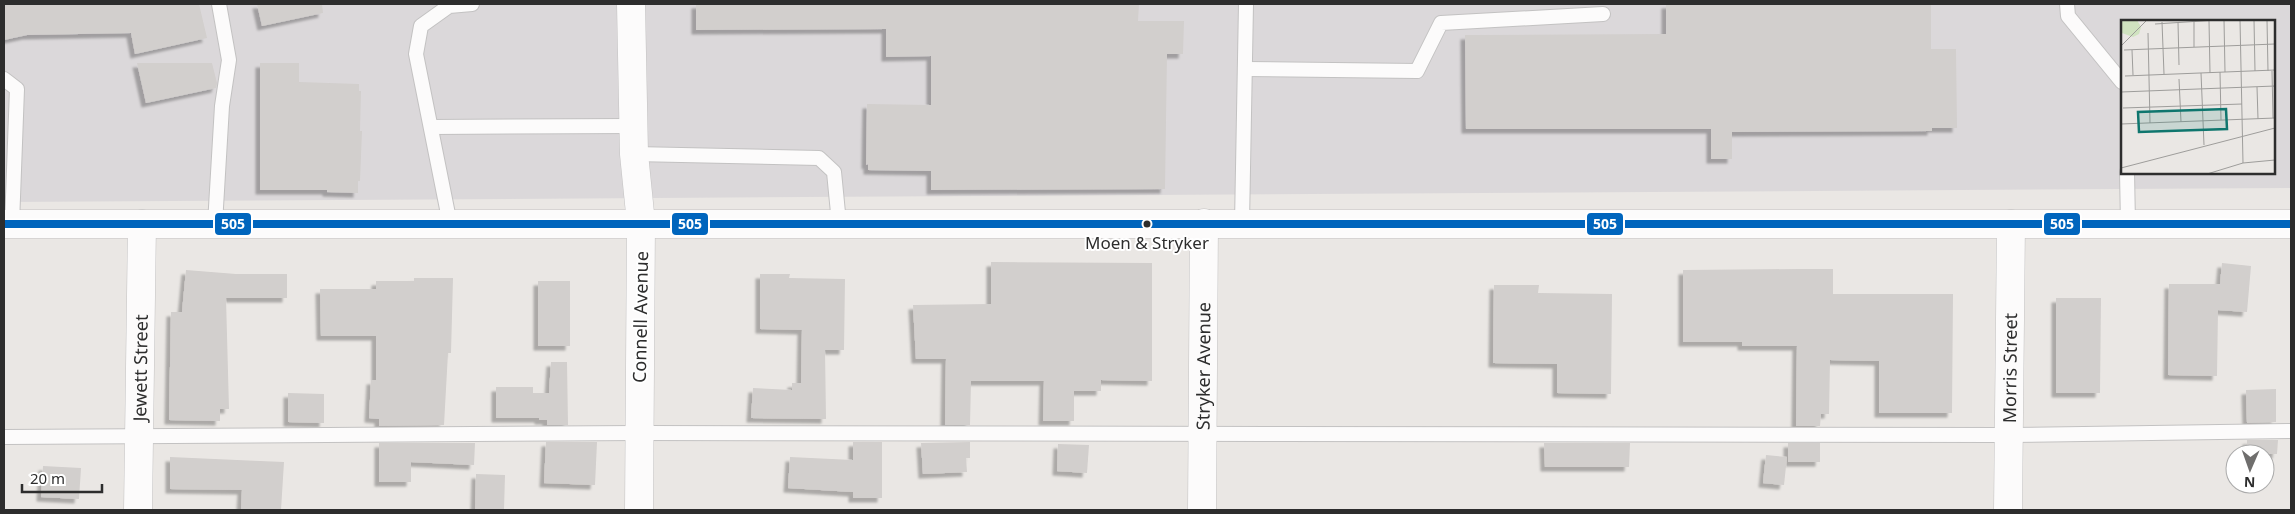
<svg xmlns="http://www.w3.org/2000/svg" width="2295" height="514" viewBox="0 0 2295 514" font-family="'Noto Sans',sans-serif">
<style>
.industrial{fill:#dbd8da;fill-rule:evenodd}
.building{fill:#d2cfcd;filter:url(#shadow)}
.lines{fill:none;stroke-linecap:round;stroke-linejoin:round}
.service-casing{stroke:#c3c2c2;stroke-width:16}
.minor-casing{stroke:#c3c2c2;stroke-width:29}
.tertiary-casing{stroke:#c3c2c2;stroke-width:29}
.service{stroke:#fcfbfb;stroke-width:14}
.minor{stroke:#fcfbfb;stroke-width:28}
.tertiary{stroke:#fcfbfb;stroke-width:28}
.bus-1-casing{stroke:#fff;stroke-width:11}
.bus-1{stroke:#0065bd;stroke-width:8}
.bus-dot{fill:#2d2d2d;stroke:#fff;stroke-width:2}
.labels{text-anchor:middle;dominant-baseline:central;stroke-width:4;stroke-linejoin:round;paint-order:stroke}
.bus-label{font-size:17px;fill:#2d2d2d;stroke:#fff}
.street-label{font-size:18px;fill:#2d2d2d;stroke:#fff}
.inset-road{fill:none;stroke:#9e9d9b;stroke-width:1}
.view{fill:#0f766e;fill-opacity:0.15;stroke:#0f766e;stroke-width:2.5}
.inset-edge{fill:none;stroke:#2d2d2d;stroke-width:2.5}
.line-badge{stroke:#fff;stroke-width:2}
.badge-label{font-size:14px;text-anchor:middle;font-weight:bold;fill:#fff}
</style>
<defs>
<filter id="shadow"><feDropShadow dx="-4.5" dy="4.5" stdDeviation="1" flood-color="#0004"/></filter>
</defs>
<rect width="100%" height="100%" fill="#eae7e4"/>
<path class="industrial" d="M 4,4 L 2291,4 L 2291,188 L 4,202 ZM 2122,21 L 2274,21 L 2274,172 L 2122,172 Z"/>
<g class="building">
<polygon points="4,4 199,4 207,38 135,54 131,33 27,35 4,40"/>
<polygon points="257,4 322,4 323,13 262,26"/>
<polygon points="696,4 1139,4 1138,21 1184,21 1183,54 1167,54 1165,189 931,190 931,171 868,170 868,164 866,165 867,104 931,105 931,56 886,57 886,29 696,30"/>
<polygon points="1666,4 1931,4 1931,49 1956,49 1957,128 1932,128 1932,131 1732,132 1732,159 1711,159 1711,129 1466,129 1465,35 1666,34"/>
<polygon points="137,63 212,63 217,83 216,88 146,103"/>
<polygon points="260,63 299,63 299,82 359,84 359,91 361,91 360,131 362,131 360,181 358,181 358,193 327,192 327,190 260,190"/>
<polygon points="991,262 1152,263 1152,381 1101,380 1101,391 1074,391 1074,421 1043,421 1044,381 971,381 970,425 945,425 946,359 916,359 913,305 991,304"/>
<polygon points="2222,263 2251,266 2247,312 2218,310 2217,376 2168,375 2169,284 2220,284"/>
<polygon points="1800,269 1833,269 1833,294 1953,294 1952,413 1879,413 1879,361 1830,360 1829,414 1821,414 1820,426 1796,426 1797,346 1742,346 1742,342 1683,342 1683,270"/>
<polygon points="186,270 236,274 287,274 287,298 226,298 229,409 220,409 220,421 169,420 171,312 182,312"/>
<polygon points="760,274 790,274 789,278 845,279 844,350 825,350 826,419 751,418 753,388 792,390 792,383 801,383 802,330 760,329"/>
<polygon points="414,278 453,278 451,353 448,353 444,425 379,426 379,419 369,418 371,380 376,380 376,336 321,336 320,289 376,289 376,281 414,281"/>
<rect x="538" y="281" width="32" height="65"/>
<polygon points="1494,285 1539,285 1538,293 1612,294 1611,394 1557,393 1557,364 1493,363"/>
<polygon points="2056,298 2101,298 2100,393 2056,393"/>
<polygon points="551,362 567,362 568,425 547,425 547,420 539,420 539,418 496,418 496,387 533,387 533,393 549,393"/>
<polygon points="2276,389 2276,422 2247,423 2246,390"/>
<polygon points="288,393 324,394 324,423 288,422"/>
<polygon points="2247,440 2278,440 2277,454 2247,454"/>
<polygon points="546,442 597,442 595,485 544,483"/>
<polygon points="853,442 882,442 882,498 853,498 853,492 788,488 790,457 853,460"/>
<polygon points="970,442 970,458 966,458 967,472 923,474 921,443"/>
<polygon points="379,443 475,443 474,465 411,462 411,482 379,482"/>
<polygon points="1544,443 1630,443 1629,467 1545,467"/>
<rect x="1788" y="443" width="32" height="19"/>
<polygon points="1058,444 1089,445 1087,473 1057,471"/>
<polygon points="1766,455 1787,457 1784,485 1763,483"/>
<polygon points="170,457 284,462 281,510 241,509 242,490 170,489"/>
<polygon points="43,466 81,468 79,499 41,497"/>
<polygon points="476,474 505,475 504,510 475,510"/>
</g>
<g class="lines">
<defs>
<g id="service">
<polyline points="2067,4 2068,16 2122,82"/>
<polyline points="1245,69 1417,71 1441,23 1603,14"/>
<polyline points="4,79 17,89 12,224"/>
<polyline points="431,127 634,126"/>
<polyline points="634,154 819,158 834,172 839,223"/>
<polyline points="2127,172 2128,224"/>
<polyline points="1242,223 1246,4"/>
<polyline points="215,224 222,106 229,60 219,4"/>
<polyline points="450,224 416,54 421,26 449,6 472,4"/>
<polyline points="4,437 639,433 2008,435 2291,431"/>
</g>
<g id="minor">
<polyline points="631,4 634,154 641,223 639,510"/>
<path id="s1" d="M 138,510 L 142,224"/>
<path id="s2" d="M 1202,510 L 1204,223"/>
<path id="s3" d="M 2008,510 L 2011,224"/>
</g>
<polyline id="tertiary" points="4,224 2291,224"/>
</defs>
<use href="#service" class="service-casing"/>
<use href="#minor" class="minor-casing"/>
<use href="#tertiary" class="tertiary-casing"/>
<use href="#service" class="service"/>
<use href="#minor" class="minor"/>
<use href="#tertiary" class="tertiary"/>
<defs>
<polyline id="bus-1" points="4,224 2291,224"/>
</defs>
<use href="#bus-1" class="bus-1-casing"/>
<use href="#bus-1" class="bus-1"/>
</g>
<circle class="bus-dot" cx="1147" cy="224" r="4.5"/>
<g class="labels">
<g class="bus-label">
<text x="1147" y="242">Moen &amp; Stryker</text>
</g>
<g class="street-label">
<text transform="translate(640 317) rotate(-89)">Connell Avenue</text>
<text stroke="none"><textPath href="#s1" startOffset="142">Jewett Street</textPath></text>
<text stroke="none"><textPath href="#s2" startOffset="144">Stryker Avenue</textPath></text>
<text stroke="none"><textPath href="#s3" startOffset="142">Morris Street</textPath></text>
</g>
</g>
<g transform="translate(2121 20)">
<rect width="154" height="154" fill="#eae7e4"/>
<path d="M 0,0 L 16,0 L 20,7 L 18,14 L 12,17 L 1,13 Z" fill="#d0e3c0"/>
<path class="inset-road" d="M 103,0 L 104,52M 119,0 L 122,143M 133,0 L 134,51M 146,0 L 147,51M 73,1 L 73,27M 88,1 L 89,53M 41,2 L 43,54M 57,2 L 58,45M 34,4 L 96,0M 27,13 L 29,103M 0,26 L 26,0M 3,30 L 154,24M 11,30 L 12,55M 151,51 L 152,98M 99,52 L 100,100M 80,53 L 83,125M 4,56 L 154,50M 58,59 L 60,102M 136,67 L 137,99M 0,72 L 154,66M 2,88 L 121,84M 0,104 L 154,98M 0,148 L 154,108M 86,154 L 122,143 L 154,140"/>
<path class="view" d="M 105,89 L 106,109 L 18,112 L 17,92 Z"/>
<rect width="154" height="154" class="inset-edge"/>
</g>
<g class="line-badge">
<rect x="214" y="212" width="38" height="24" rx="5" fill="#0065bd"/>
<rect x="671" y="212" width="38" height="24" rx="5" fill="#0065bd"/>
<rect x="1586" y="212" width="38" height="24" rx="5" fill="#0065bd"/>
<rect x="2043" y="212" width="38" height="24" rx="5" fill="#0065bd"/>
</g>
<g class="badge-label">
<text x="233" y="229">505</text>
<text x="690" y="229">505</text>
<text x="1605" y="229">505</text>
<text x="2062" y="229">505</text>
</g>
<rect width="2295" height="514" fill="none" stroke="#2d2d2d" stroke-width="10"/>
<g transform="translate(2250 469) rotate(182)"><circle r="24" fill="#ffffff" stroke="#ababab"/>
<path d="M0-4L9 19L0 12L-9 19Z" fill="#6f6e6d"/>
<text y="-8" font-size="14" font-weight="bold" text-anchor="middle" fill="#2d2d2d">N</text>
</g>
<path d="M22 484v8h80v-8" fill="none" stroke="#2d2d2d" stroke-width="2.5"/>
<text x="30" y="484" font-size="15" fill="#2d2d2d" stroke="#ffffff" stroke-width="4" paint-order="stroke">20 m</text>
</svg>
